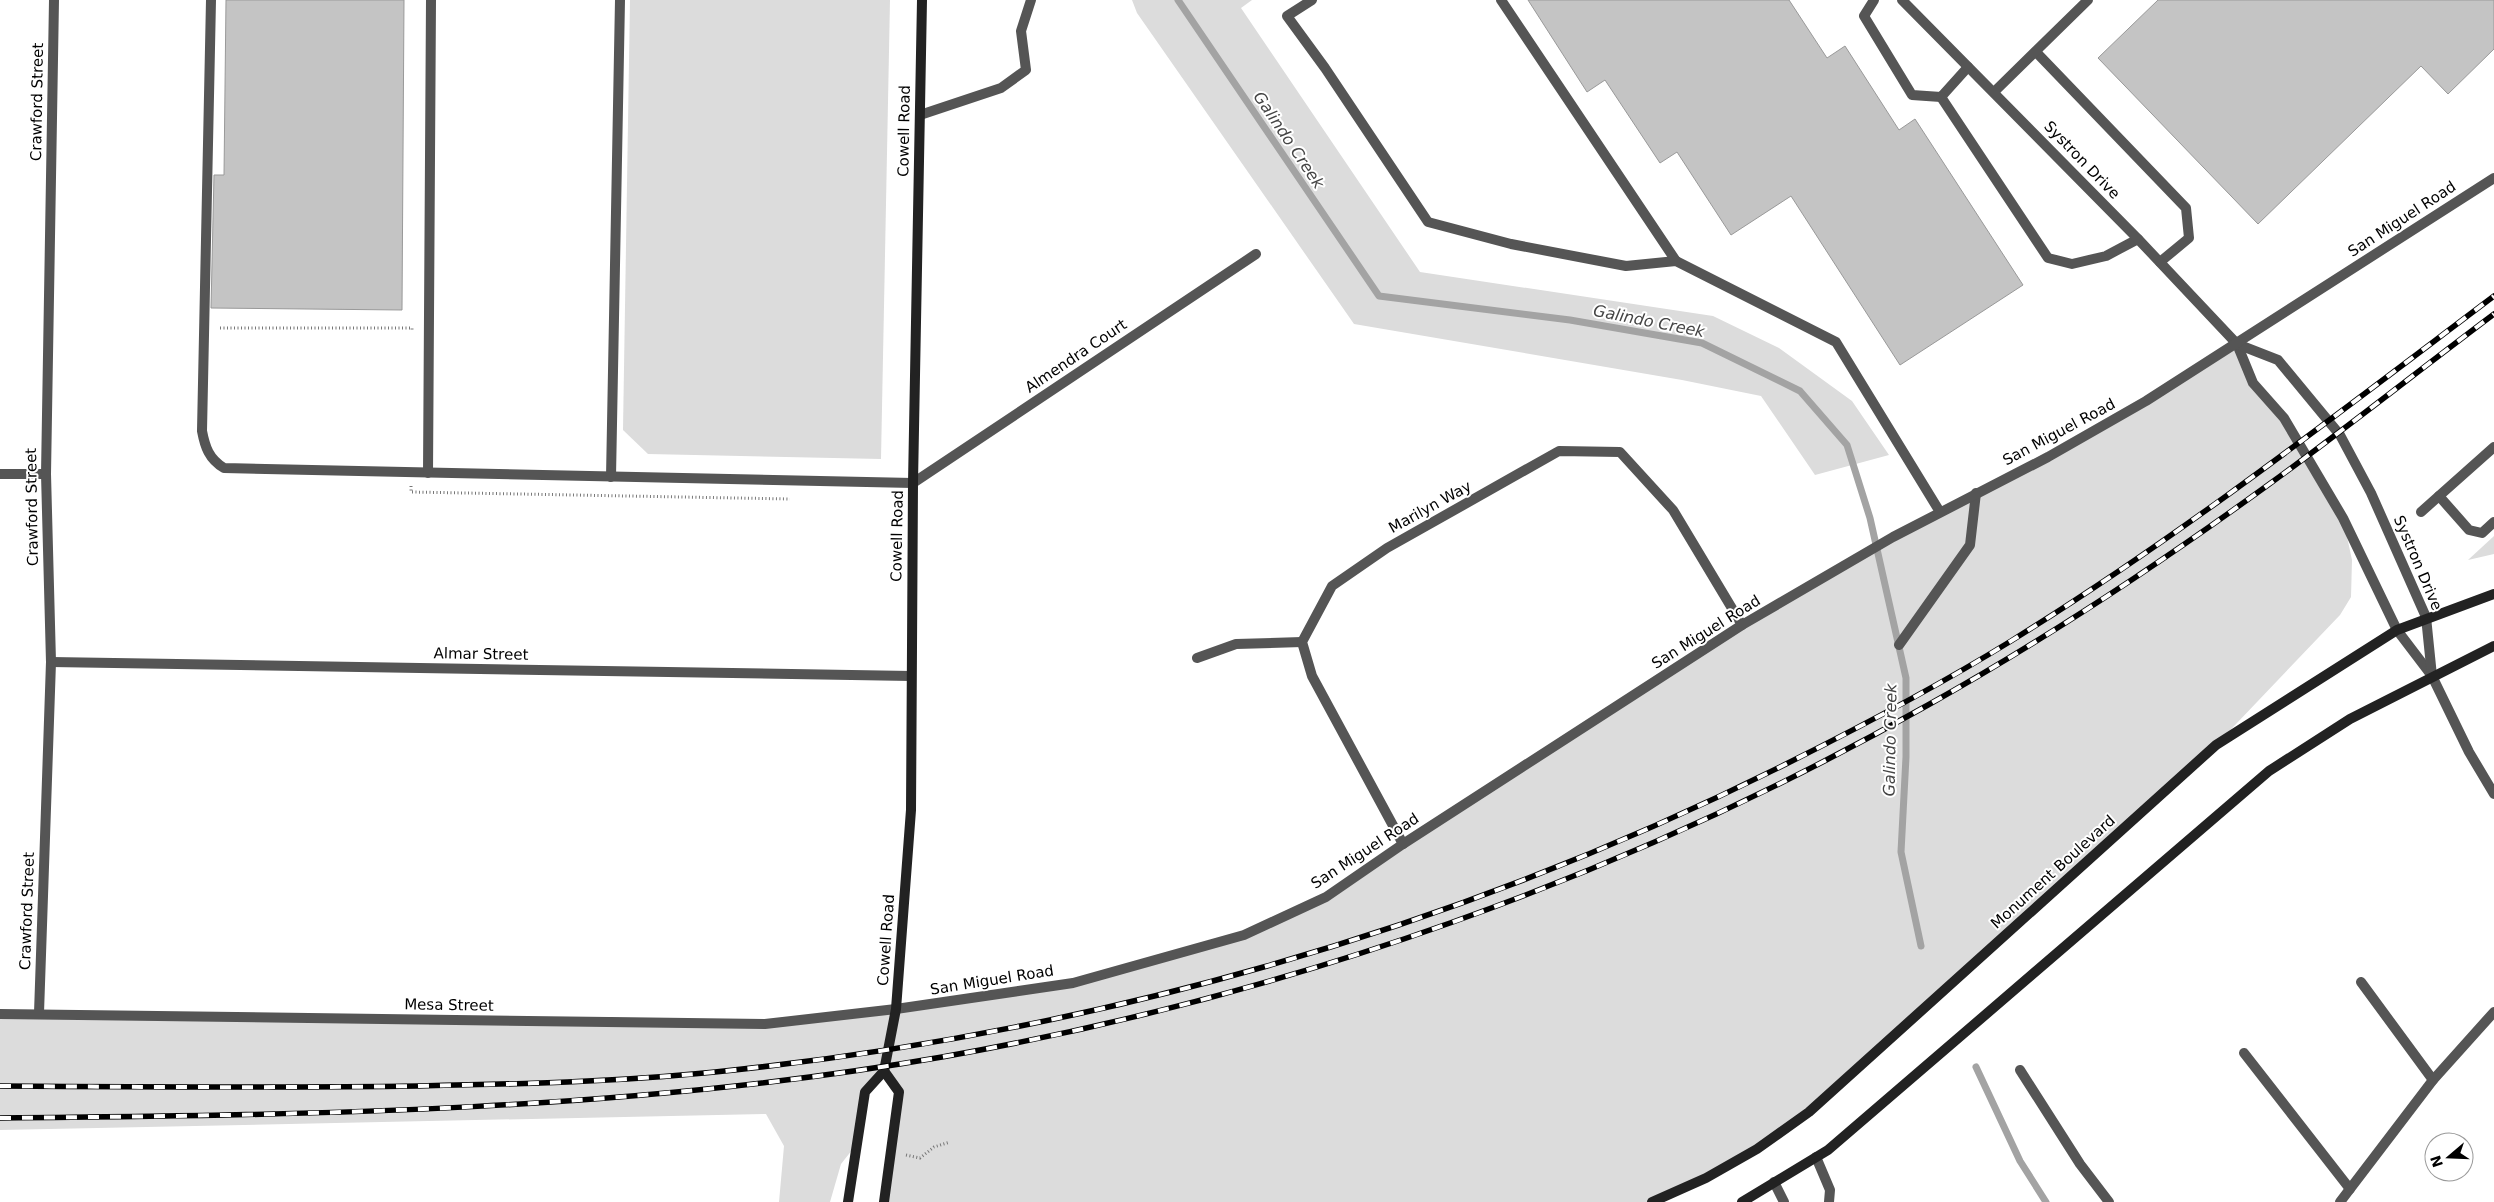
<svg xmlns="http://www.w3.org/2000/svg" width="2494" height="1202" viewBox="0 0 2494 1202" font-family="'DejaVu Sans',sans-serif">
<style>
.green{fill:#dcdcdc}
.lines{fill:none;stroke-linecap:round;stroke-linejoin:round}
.stream{stroke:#a3a3a3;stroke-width:7}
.building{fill:#c4c4c4;stroke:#999}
.path{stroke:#777;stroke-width:3;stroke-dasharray:1 2.5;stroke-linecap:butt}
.lane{stroke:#555;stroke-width:10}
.street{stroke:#555;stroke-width:10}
.secondary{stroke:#222;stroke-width:10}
.rail-casing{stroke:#000;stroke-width:5.5}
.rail{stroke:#fff;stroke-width:4;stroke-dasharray:11;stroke-linecap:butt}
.labels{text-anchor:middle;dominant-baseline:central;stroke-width:4;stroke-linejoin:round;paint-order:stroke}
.street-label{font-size:15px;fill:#000;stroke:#fff}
.water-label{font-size:16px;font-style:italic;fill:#444;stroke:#fff}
</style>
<rect width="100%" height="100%" fill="#fff"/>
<g class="green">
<polygon points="630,0 890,0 881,459 648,454 623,430"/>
<polygon points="1132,0 1252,0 1241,8 1420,272 1713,316 1779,348 1852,401 1889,455 1815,475 1761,396 1682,380 1354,324 1137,13"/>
<polygon points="2237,344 2253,383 2284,418 2343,518 2352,560 2351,597 2340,615 2216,745 1809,1112 1757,1149 1652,1202 884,1202 899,1092 884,1071 865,1092 856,1145 841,1164 830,1202 779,1202 784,1146 766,1114 0,1130 0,1014 765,1024 1073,983 1244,935 1326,897 1742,625"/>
<polygon points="2494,536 2494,554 2468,560"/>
</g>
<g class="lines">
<g class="stream">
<polyline points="1178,0 1379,296 1570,320 1702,343 1800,391 1847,445 1870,518 1906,678 1906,757 1901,852 1921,946"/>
<polyline points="1976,1067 2020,1161 2046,1202"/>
</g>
</g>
<g class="building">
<polygon points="226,0 404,0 402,310 211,308 214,175 224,175"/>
<polygon points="1528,0 1789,0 1827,58 1845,46 1899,130 1915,119 2023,285 1900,365 1791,196 1731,235 1677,152 1660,163 1605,80 1587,92"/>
<polygon points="2158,0 2494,0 2494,49 2448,94 2421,66 2258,224 2098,58"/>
</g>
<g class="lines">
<g class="path">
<polyline points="220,328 412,328 412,330"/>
<polyline points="411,486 411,492 790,499"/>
<polyline points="906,1155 920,1158 934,1147 950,1142"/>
</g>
<g class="lane">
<path d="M 211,0 L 202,431 C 205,447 209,459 224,468 L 913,483"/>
<polyline points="1312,0 1287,16 1325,68 1428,222 1511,244 1626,266 1676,261 1836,342 1940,512"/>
<polyline points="1501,0 1676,261"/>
<polyline points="1874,0 1864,16 1912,95 1941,97 1968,67"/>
<polyline points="2036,52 2186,208 2189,238 2160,262"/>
<polyline points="1994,92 2088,0"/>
<polyline points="1941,97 2048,258 2072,264 2106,256 2138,239"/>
<polyline points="920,115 1001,88 1026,70 1021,31 1031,0"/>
<polyline points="428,473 431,0"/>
<polyline points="611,477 620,0"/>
<polyline points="2439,496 2469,530 2482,533 2494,522"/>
<polyline points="2421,512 2494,447"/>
<polyline points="1899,645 1970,545 1976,493"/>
<polyline points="2361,982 2433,1080"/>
<polyline points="2244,1053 2350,1189"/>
<polyline points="2020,1070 2080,1164 2109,1202"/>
<polyline points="1816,1157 1830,1190 1829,1202"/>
<polyline points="1774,1182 1784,1202"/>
<polyline points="2340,1202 2433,1080 2494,1012"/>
</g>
<g class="street">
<polyline points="1902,0 2138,239 2237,344 2253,383 2284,418 2343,518 2397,630 2432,676 2469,752 2494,794"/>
<polyline points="2237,344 2278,360 2340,435 2371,493 2426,617 2432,676"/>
<polyline points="0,474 46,474"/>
<polyline points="913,483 1256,254"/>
<polyline points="1197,658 1236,644 1302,642"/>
<polyline points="51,662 911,676"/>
<polyline points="1403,844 1312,676 1302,642 1332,586 1387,548 1559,451 1620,452 1673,510 1742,625"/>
<polyline points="39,1013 51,662 46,474 54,0"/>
<polyline points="0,1014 765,1024 896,1009 1073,983 1244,935 1326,897 1403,844 1742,625 1893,537 2048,457 2146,401 2494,178"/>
</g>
<g class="secondary">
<polyline points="884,1071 899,1092 884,1202"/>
<polyline points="848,1202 865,1092 884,1071 896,1009 911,810 913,483 922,0"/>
<polyline points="1652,1202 1706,1178 1757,1149 1809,1112 2216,745 2397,630 2494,594"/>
<polyline points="1742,1202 1828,1150 2269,771 2350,719 2494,646"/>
</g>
<defs>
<g id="rail">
<path d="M 0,1086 C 139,1087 279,1088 418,1086 C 517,1084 617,1082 715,1072 C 1088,1034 1450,932 1786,764 C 1862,726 1938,686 2011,641 C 2179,537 2336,415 2494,296"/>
<path d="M 0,1118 C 314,1115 632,1111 942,1057 C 1287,996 1623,878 1928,705 C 2046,639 2159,564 2268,485 C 2344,430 2418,371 2494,314"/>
</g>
</defs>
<use href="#rail" class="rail-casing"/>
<use href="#rail" class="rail"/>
</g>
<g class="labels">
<g class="street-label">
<text transform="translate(37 102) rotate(-89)">Crawford Street</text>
<text transform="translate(904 131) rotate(-89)">Cowell Road</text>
<text transform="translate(2082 160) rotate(46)">Systron Drive</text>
<text transform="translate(2402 219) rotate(-33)">San Miguel Road</text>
<text transform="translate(1076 356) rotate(-34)">Almendra Court</text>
<text transform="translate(2059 432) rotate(-28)">San Miguel Road</text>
<text transform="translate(32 507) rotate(-91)">Crawford Street</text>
<text transform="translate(1430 507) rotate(-29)">Marilyn Way</text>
<text transform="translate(897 536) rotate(-89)">Cowell Road</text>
<text transform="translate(2418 563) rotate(67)">Systron Drive</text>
<text transform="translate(1706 632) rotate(-32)">San Miguel Road</text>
<text transform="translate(481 654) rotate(1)">Almar Street</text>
<text transform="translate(1365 851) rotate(-33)">San Miguel Road</text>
<text transform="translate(2053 872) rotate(-42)">Monument Boulevard</text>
<text transform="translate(27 911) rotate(-88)">Crawford Street</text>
<text transform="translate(886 940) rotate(-86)">Cowell Road</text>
<text transform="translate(992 980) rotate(-9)">San Miguel Road</text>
<text transform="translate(449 1005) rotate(1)">Mesa Street</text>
</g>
<g class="water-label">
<text transform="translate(1289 140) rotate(56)">Galindo Creek</text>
<text transform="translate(1649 321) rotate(11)">Galindo Creek</text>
<text transform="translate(1890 740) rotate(-89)">Galindo Creek</text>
</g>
</g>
<g transform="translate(2449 1157) rotate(251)"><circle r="24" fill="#ffffff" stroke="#999999"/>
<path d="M0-4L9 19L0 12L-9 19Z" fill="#000000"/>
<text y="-8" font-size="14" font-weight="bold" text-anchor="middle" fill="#000000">N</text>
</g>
</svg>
